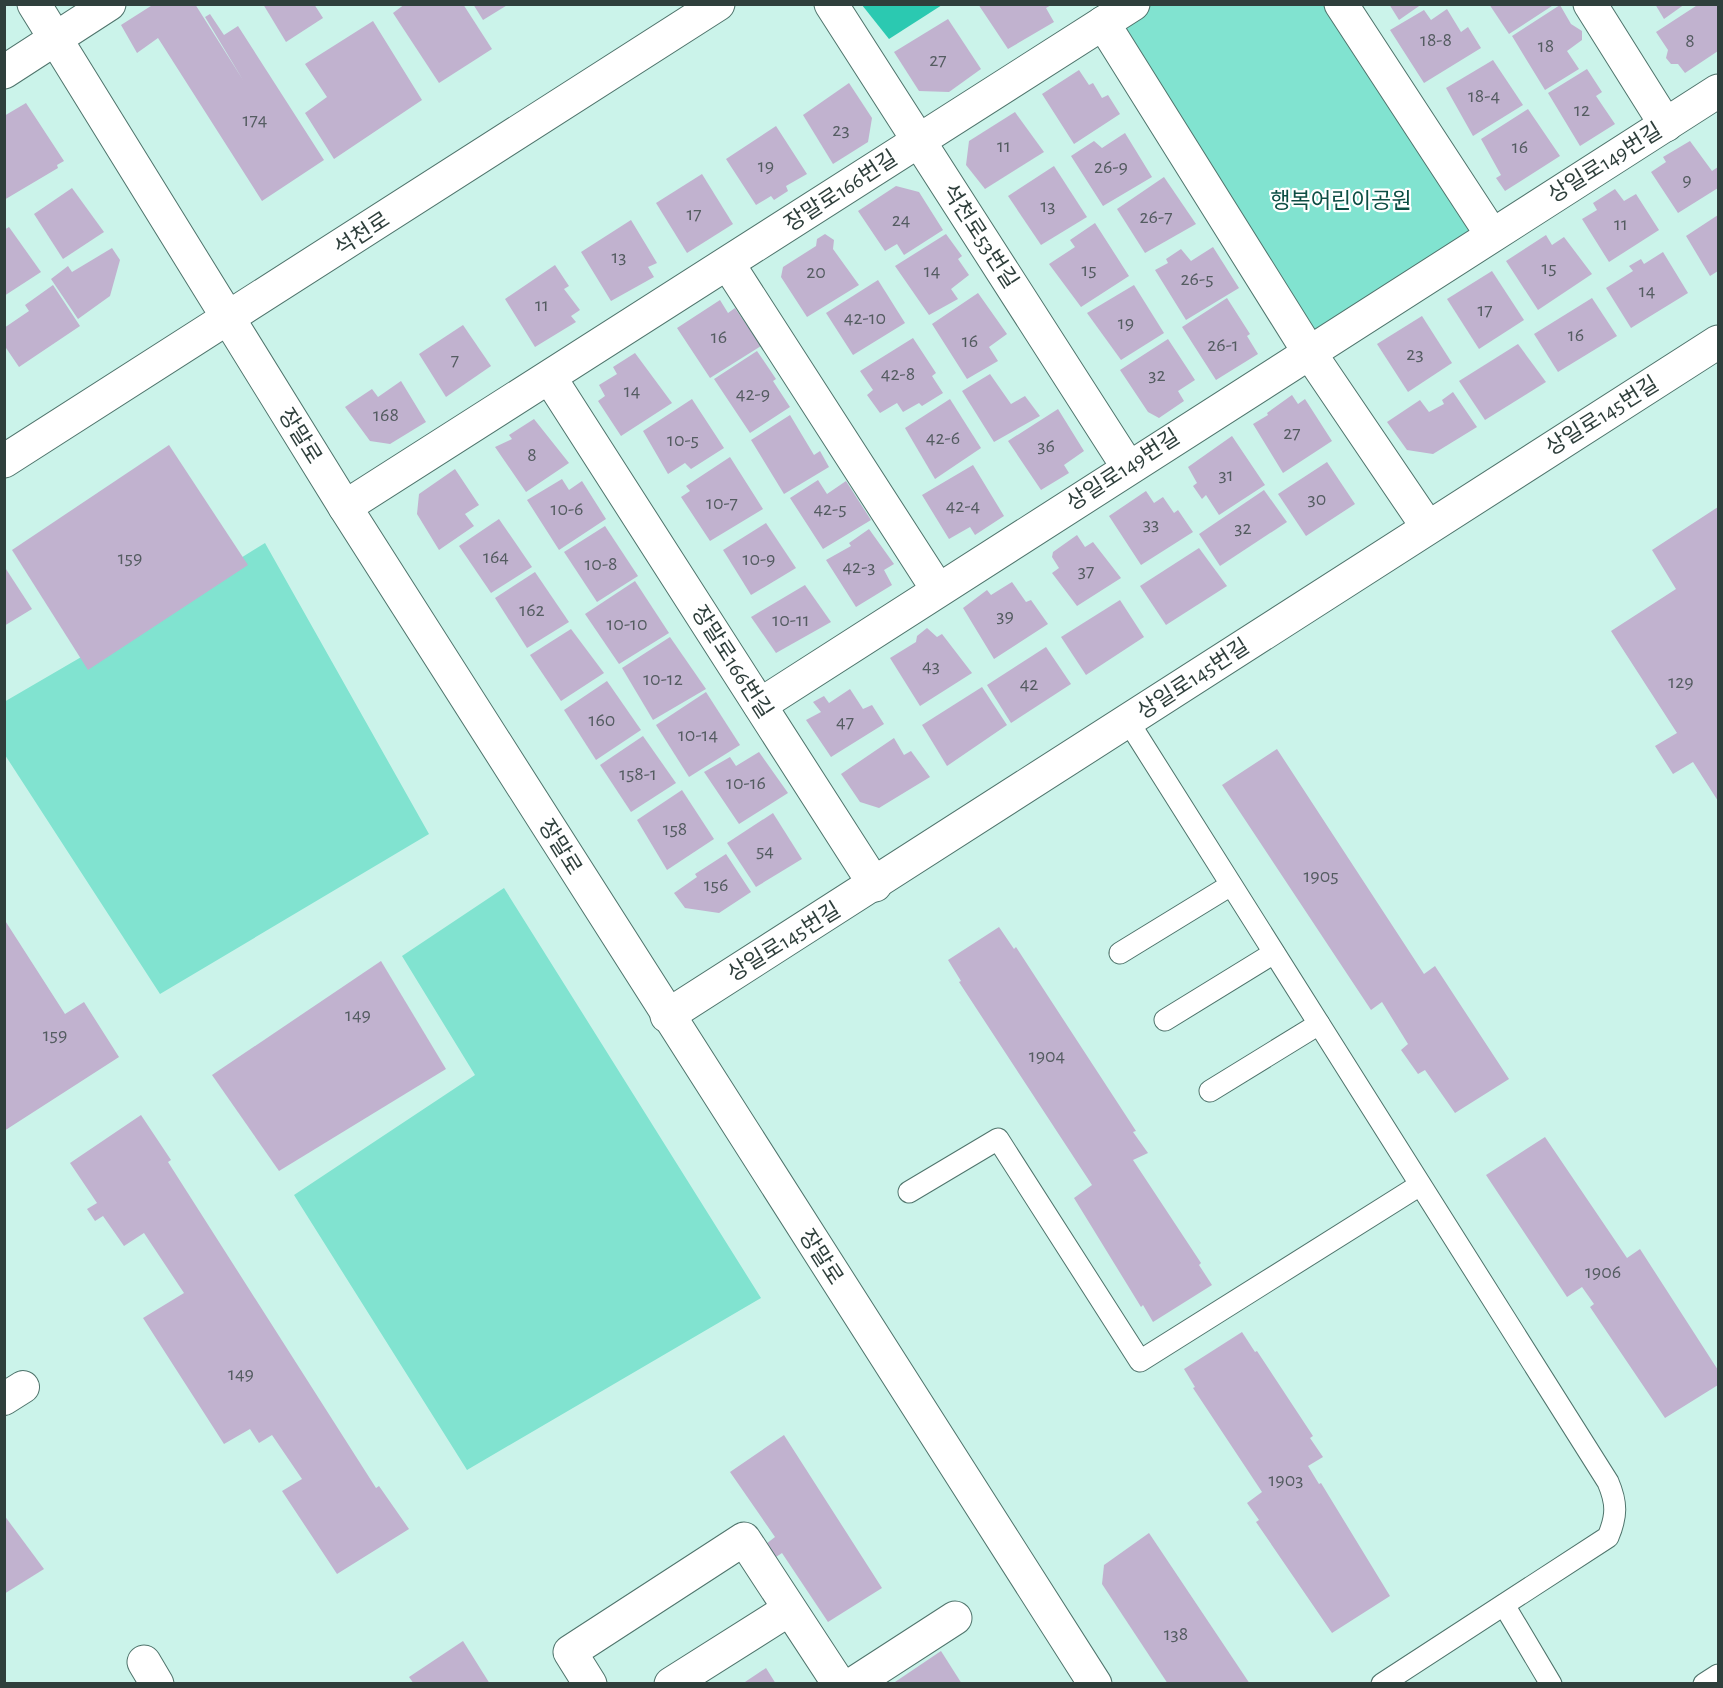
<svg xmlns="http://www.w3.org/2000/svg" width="1723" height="1688" viewBox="0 0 1723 1688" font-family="'Alegreya Sans','Noto Sans KR',sans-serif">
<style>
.green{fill:#81e3d0}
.forest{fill:#2bc9b1}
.building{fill:#c1b2cf}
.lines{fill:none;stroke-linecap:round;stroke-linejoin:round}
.service-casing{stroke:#4f746c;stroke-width:23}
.pedestrian-casing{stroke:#4f746c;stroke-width:34}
.minor-casing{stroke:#4f746c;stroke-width:35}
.tertiary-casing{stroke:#4f746c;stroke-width:35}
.service{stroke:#fff;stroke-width:21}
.pedestrian{stroke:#fff;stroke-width:32}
.minor{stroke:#fff;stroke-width:33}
.tertiary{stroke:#fff;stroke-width:33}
.labels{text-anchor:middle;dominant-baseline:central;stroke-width:4.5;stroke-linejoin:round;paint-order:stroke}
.number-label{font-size:20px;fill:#545c61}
.street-label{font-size:22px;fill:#2f3f3c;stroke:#fff}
.park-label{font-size:22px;fill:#0c4d43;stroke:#fff}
</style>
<rect width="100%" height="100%" fill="#cbf3ea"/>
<g class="green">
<polygon points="1133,5 1341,5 1492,235 1309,352 1103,23"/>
<polygon points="265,543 429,834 160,994 5,755 4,702 95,649"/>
<polygon points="504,888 761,1298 467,1470 294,1195 475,1075 402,956"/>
</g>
<polygon class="forest" points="862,5 942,5 889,39"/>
<g class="building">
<polygon points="154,4 195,4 243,80 205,17 210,14 224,35 238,26 324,160 262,201 158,38 137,53 121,25"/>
<polygon points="263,4 314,4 323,18 286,42"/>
<polygon points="405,4 463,4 492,49 439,83 393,13"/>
<polygon points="473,4 509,4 483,20"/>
<polygon points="978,4 1053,4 1046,8 1054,22 1008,49"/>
<polygon points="1389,4 1422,4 1399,20"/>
<polygon points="1489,4 1555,4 1509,34"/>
<polygon points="1655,4 1685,4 1664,19"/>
<polygon points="1699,4 1717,4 1718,7 1718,51 1685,73 1678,64 1671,64 1666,58 1668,50 1656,32"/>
<polygon points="1560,5 1571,24 1582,31 1582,40 1567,51 1579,69 1545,90 1512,36"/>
<polygon points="1447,9 1461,32 1468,27 1481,48 1424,83 1390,30 1424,10 1431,20"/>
<polygon points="948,19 981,69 949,92 919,91 894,52"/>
<polygon points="373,21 422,100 334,159 305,113 327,97 305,64"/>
<polygon points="1493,60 1523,105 1473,136 1446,88"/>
<polygon points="1587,69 1602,92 1596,96 1615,124 1580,146 1548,93"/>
<polygon points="1079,70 1089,85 1093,83 1102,98 1108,95 1120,114 1074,144 1042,94"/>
<polygon points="849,83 872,118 868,142 833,164 803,115"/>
<polygon points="26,103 64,161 57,165 58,168 4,200 4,116"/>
<polygon points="1528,109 1560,156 1505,191 1496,178 1501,175 1481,139"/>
<polygon points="1015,112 1044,152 985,189 966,165 969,141"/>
<polygon points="776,126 807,174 786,186 788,191 774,200 771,196 756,205 726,159"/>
<polygon points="1125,133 1152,177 1103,206 1071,156 1094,141 1102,148"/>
<polygon points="1690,141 1712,171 1718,167 1718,188 1678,213 1651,172 1666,162 1663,157"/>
<polygon points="1054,166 1087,217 1041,245 1008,196"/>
<polygon points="702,174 733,224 687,253 656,203"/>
<polygon points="1164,177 1196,224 1145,253 1117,209"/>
<polygon points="896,186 919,192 943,230 904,255 897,244 885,251 858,211"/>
<polygon points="72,188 104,232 63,259 34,214"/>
<polygon points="1615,189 1624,201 1636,194 1659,230 1609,262 1582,219 1597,210 1593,203"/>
<polygon points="1718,215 1718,271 1710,276 1686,236"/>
<polygon points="631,220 657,263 648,267 654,277 611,301 581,252"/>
<polygon points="1095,223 1129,276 1081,307 1049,264 1075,247 1070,240"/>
<polygon points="9,227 41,272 4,296 4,230"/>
<polygon points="825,234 834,240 833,249 859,285 807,317 781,277 783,267 816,246 817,239"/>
<polygon points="946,234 962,256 958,259 969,275 951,289 958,299 929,315 895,266"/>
<polygon points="1546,235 1552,245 1564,237 1592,274 1538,310 1506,261"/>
<polygon points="1213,247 1239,288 1186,320 1155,270 1168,263 1166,259 1181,249 1191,261"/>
<polygon points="112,248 120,260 110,296 78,319 51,279 68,266 72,272"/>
<polygon points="1663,252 1688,293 1631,328 1606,288 1633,271 1629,266 1641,259 1644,264"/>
<polygon points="555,265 569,286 564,289 580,310 571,316 576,322 535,347 505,299"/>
<polygon points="1492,271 1524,320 1479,349 1447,299"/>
<polygon points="878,280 905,323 853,355 826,313"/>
<polygon points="53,285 80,326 19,367 4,345 4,328 29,311 25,305"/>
<polygon points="1134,285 1164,333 1121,360 1087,313"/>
<polygon points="978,293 1007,334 989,347 998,361 967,379 932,324"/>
<polygon points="1227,298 1250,334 1247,336 1258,354 1216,380 1182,327"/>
<polygon points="1592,298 1617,336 1558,372 1534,334"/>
<polygon points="720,300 728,313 735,308 761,346 710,378 677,328"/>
<polygon points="1422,316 1452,363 1408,392 1377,344"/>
<polygon points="463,325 491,366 446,397 419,354"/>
<polygon points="913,338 936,373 932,376 943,393 922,406 919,403 903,412 897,403 880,413 867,395 873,390 860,371"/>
<polygon points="1168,339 1195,380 1178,391 1184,401 1159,418 1148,412 1120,370"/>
<polygon points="1518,344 1546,382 1485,420 1459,381"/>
<polygon points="757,351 776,379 773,381 790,407 750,433 714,379"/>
<polygon points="635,353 672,403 621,436 598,401 605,396 599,385 617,374 613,367"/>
<polygon points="990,374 1011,404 1025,396 1040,416 994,442 962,391"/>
<polygon points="401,381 426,422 390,444 370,441 345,407 372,389 378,397"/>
<polygon points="1453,392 1477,427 1433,454 1407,450 1387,422 1420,400 1429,412 1444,404 1442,400"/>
<polygon points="1292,395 1298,404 1305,399 1332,441 1283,473 1253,424 1268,415 1267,413"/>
<polygon points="692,399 724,448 691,469 685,463 668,474 643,431"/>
<polygon points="950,399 981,448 935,479 905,428"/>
<polygon points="1058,409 1084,451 1064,465 1069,473 1041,490 1008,441"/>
<polygon points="790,415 814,455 820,451 829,467 784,494 751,440"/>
<polygon points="534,419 569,463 526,492 495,447 512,439 509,435"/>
<polygon points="1232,436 1265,485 1219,515 1206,495 1202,499 1193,486 1197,483 1188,467"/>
<polygon points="169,445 248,565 88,670 12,550"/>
<polygon points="730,457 763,509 710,541 681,497 690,491 686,486"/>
<polygon points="1327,462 1355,504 1306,536 1278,494"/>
<polygon points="973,465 1004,516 975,535 970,527 949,539 922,495"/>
<polygon points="455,469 479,505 465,514 474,526 439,550 417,514 419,494"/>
<polygon points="562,479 569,490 582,481 606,519 559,550 527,500"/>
<polygon points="818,480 827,494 846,481 871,520 823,549 790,498"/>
<polygon points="1264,490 1287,522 1220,566 1199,534"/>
<polygon points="1146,491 1154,503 1163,497 1174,513 1178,510 1193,532 1141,565 1109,516"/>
<polygon points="1718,507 1718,801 1693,762 1673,774 1655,746 1677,733 1611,631 1676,589 1652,550"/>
<polygon points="499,519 532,567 491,593 459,546"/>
<polygon points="766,523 796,568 751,595 723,550"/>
<polygon points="605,526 638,576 597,602 564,552"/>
<polygon points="869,529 894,564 884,570 892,585 856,607 826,560 851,546 849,543"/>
<polygon points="1077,535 1085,547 1093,542 1121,578 1077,606 1052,573 1059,568 1052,557 1053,552"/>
<polygon points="1199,548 1227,586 1166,625 1140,586"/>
<polygon points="4,566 32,609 4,626"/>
<polygon points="535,572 569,622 527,648 495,598"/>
<polygon points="635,581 669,633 619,664 585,614"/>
<polygon points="1012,582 1026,602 1031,600 1048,624 994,659 963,608 987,590 991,595"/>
<polygon points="805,585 831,622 776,653 751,617"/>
<polygon points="1120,600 1144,637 1086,675 1061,637"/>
<polygon points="927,628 937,637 942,634 972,673 920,706 890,658 916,642 917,636"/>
<polygon points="571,629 604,673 561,701 530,655"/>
<polygon points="670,637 706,689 653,720 622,668"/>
<polygon points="1046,647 1071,684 1011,723 987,685"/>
<polygon points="607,681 641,730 596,760 564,710"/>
<polygon points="982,687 1007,725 947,766 922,725"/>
<polygon points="850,689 863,709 872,705 884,724 831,757 806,720 821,712 813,702 824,696 829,703"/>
<polygon points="706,692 740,745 689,777 656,725"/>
<polygon points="643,736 676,783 631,812 600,765"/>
<polygon points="894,738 904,755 911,751 930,777 879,808 860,802 841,774"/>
<polygon points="1277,749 1424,974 1435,966 1509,1079 1455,1113 1425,1070 1418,1074 1401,1050 1408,1044 1382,1002 1371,1010 1222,785"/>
<polygon points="759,752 788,793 739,824 704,772 730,757 736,766"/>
<polygon points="682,790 714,839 667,870 637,820"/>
<polygon points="773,813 802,859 756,887 727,843"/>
<polygon points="726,854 751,892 719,913 685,908 674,893 697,877 695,874"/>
<polygon points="4,919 65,1014 84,1002 119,1057 4,1131"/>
<polygon points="999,927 1014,949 1016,947 1136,1131 1133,1132 1148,1153 1133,1160 1201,1263 1199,1265 1212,1285 1153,1322 1143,1305 1141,1307 1074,1198 1092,1185 959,982 961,981 948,960"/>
<polygon points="381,961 446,1069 279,1171 212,1075"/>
<polygon points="141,1115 171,1160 168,1162 376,1488 379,1486 409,1529 337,1574 282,1491 302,1479 272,1435 259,1443 250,1429 224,1444 143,1318 184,1293 144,1233 124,1246 103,1216 95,1221 87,1209 97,1203 70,1163"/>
<polygon points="1545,1137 1627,1258 1640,1249 1718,1370 1718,1385 1665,1418 1590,1307 1594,1304 1582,1287 1567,1297 1486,1175"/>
<polygon points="1242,1332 1255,1352 1257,1351 1313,1436 1310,1438 1323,1457 1308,1466 1319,1484 1321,1483 1390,1596 1332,1633 1256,1522 1259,1520 1247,1503 1262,1492 1193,1388 1195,1387 1184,1369"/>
<polygon points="784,1435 882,1588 828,1622 782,1553 776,1557 766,1544 775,1537 730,1472"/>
<polygon points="4,1515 44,1569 4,1594"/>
<polygon points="1149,1533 1250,1684 1168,1684 1102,1584 1104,1565"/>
<polygon points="463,1641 490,1684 414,1684 409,1677"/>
<polygon points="941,1651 962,1684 892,1684"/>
<polygon points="766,1668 776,1684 742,1684"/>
</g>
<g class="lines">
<defs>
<g id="service">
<path d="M 1128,721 L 1608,1482 C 1617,1503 1617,1516 1608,1537 L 1382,1684"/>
<polyline points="1120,953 1231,885"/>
<polyline points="1165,1020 1274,953"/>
<polyline points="1210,1091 1319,1024"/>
<polyline points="909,1192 998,1139 1140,1361 1420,1185"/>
<polyline points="1504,1605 1551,1684"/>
<polyline points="1704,1684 1718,1675"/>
</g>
<polyline id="pedestrian" points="4,1399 23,1387"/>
<g id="minor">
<polyline points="831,4 1128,467"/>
<polyline points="1341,4 1492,235"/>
<polyline points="1590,4 1666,125"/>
<polyline points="1103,23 1309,352 1427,526"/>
<polyline points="4,72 109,4"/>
<polyline points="728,264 938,590"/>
<polyline points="550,378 875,885"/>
<polyline points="345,507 1133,4"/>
<polyline points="760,705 1718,91"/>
<polyline points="144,1662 157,1684"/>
<polyline points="590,1684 570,1652 744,1539 839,1684"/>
<polyline points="671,1684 788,1610"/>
<polyline points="853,1684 955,1618"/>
</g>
<g id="tertiary">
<polyline points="34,4 345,507 1095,1684"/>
<polyline points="4,461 718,4"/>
<polyline points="667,1016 1718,342"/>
</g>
</defs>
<use href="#service" class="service-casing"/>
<use href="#pedestrian" class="pedestrian-casing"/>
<use href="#minor" class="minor-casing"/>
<use href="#tertiary" class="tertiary-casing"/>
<use href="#service" class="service"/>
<use href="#pedestrian" class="pedestrian"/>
<use href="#minor" class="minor"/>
<use href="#tertiary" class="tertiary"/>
</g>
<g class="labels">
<g class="number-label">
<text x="1436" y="40">18-8</text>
<text x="1690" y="41">8</text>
<text x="1546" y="46">18</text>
<text x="938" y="60">27</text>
<text x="1484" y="96">18-4</text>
<text x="1582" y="110">12</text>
<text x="255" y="120">174</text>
<text x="841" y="130">23</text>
<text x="1004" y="146">11</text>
<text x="1520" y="147">16</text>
<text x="766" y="166">19</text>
<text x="1111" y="167">26-9</text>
<text x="1687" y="180">9</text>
<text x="1048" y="206">13</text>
<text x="694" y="214">17</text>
<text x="1156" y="217">26-7</text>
<text x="901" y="220">24</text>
<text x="1621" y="224">11</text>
<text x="619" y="257">13</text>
<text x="1549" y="268">15</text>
<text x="1089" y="270">15</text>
<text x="932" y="271">14</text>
<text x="816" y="272">20</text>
<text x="1197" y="279">26-5</text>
<text x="1647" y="291">14</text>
<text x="542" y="305">11</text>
<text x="1485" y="310">17</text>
<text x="865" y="318">42-10</text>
<text x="1126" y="323">19</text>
<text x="1576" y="335">16</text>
<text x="719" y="337">16</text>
<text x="970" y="341">16</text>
<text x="1223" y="345">26-1</text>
<text x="1415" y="354">23</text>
<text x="455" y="360">7</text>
<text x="898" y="374">42-8</text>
<text x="1157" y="375">32</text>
<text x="632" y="391">14</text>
<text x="753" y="394">42-9</text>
<text x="386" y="415">168</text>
<text x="1292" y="433">27</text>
<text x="943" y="438">42-6</text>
<text x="683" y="440">10-5</text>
<text x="1046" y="446">36</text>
<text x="532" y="455">8</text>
<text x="1226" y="475">31</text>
<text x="1317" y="499">30</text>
<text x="722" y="503">10-7</text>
<text x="963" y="506">42-4</text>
<text x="567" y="509">10-6</text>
<text x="830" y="509">42-5</text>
<text x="1151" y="524">33</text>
<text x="1243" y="528">32</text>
<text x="496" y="557">164</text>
<text x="130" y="558">159</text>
<text x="759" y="559">10-9</text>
<text x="601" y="564">10-8</text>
<text x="859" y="567">42-3</text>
<text x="1086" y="571">37</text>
<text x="532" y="610">162</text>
<text x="1005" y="616">39</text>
<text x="791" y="620">10-11</text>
<text x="627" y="624">10-10</text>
<text x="931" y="666">43</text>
<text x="663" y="679">10-12</text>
<text x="1681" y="682">129</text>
<text x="1029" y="684">42</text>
<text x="602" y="720">160</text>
<text x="845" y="722">47</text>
<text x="698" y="735">10-14</text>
<text x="638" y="774">158-1</text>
<text x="746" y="783">10-16</text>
<text x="675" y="829">158</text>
<text x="765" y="851">54</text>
<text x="1321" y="876">1905</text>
<text x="716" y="885">156</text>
<text x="358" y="1015">149</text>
<text x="55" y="1035">159</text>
<text x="1047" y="1056">1904</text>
<text x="1603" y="1272">1906</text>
<text x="241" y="1374">149</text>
<text x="1286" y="1480">1903</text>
<text x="1176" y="1634">138</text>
</g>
<g class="street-label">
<text transform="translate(1605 163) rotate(-32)">상일로149번길</text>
<text transform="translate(841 191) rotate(-33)">장말로166번길</text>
<text transform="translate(362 234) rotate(-33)">석천로</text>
<text transform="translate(980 236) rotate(57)">석천로53번길</text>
<text transform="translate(1602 416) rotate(-32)">상일로145번길</text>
<text transform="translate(300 436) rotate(58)">장말로</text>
<text transform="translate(1123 470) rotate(-33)">상일로149번길</text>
<text transform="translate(732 662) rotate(57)">장말로166번길</text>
<text transform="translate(1193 679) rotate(-33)">상일로145번길</text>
<text transform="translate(560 847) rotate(58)">장말로</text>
<text transform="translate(784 942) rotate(-32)">상일로145번길</text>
<text transform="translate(821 1257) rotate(57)">장말로</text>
</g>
<g class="park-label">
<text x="1341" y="201">행복어린이공원</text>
</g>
</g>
<rect width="1723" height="1688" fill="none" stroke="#2f3f3c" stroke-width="12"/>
</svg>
